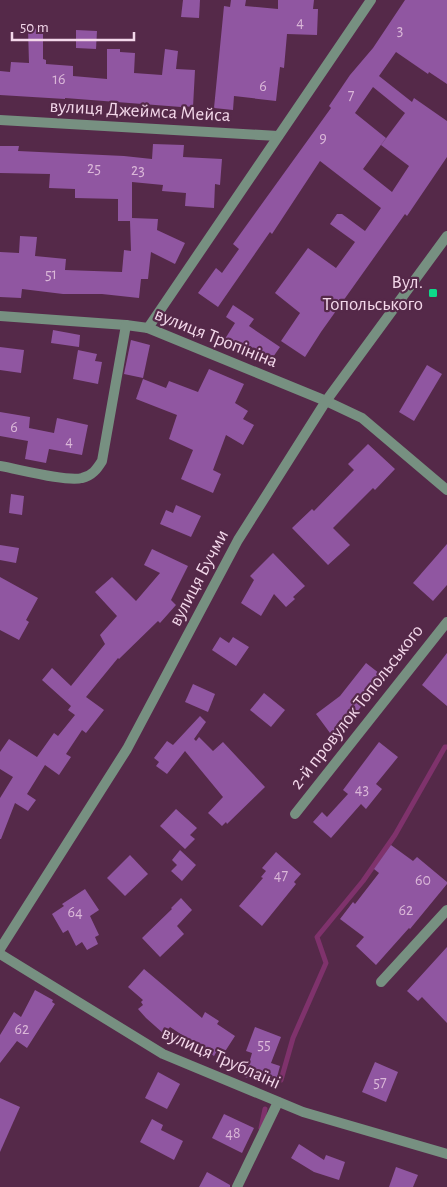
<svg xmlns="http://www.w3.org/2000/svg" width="447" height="1187" viewBox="0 0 447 1187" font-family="'Alegreya Sans',sans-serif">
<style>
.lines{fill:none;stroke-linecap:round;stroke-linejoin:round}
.stream{stroke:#7f326c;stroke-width:5}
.building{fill:#9056a1;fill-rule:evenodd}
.minor{stroke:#779081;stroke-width:10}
.tertiary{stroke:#779081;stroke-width:10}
.poi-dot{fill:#0ed98a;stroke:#552949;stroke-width:2}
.labels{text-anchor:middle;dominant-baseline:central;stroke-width:4.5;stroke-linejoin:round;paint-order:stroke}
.number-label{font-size:16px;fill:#dab7d8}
.street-label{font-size:19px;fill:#f3d7ea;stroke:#552949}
.poi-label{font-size:19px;fill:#f3d7ea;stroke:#552949;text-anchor:end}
</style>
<rect width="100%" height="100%" fill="#552949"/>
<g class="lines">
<g class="stream">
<polyline points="281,1080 293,1038 326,963 317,937 363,881 395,835 445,747 447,747"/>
<polyline points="261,1128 265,1109"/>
</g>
</g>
<g class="building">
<polygon points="183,0 200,0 199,18 181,17"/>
<polygon points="231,0 246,0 245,6 278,9 278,0 314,0 313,9 318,9 317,35 287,34 284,68 280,67 276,101 234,96 233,110 214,108 224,6 230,7"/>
<path d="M 405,0 L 447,0 L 447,84 L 429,72 L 428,74 L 396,52 L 379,76 L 412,102 L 414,98 L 447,121 L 447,157 L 407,216 L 405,214 L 321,332 L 305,357 L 281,341 L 300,313 L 275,293 L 308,248 L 336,268 L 355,242 L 330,224 L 337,214 L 342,214 L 365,231 L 381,208 L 320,161 L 272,234 L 270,232 L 218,307 L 198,293 L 216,268 L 222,273 L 239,249 L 233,244 L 331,108 L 329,106 L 350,75 L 373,48 ZM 373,87 L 405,113 L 381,145 L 409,166 L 392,192 L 363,169 L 386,138 L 355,113 Z"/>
<polygon points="43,28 43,59 46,60 46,64 73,66 73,76 107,79 107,49 120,49 120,52 135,53 134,73 162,75 165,49 178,51 176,69 195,70 193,107 181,106 181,107 65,98 65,99 0,95 0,71 10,72 11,62 29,63 28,29"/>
<polygon points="76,30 97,31 96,49 76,48"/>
<polygon points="153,144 184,145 183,157 222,159 220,185 215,184 214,208 185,206 186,193 162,191 163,185 132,182 132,218 158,219 157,230 185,243 175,264 151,252 148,279 141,279 139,298 102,294 63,294 22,289 21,298 0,297 0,252 19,253 20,236 37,237 35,256 66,259 65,270 122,272 124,250 131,251 130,221 118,221 118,199 75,198 75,189 49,188 50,174 0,173 0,146 19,146 18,151 124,156 152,159"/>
<polygon points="233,305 254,319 249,326 280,347 271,360 250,346 248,349 240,344 235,351 223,342 235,323 226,317"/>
<polygon points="53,330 80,335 79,347 51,343"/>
<polygon points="131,340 150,345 143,378 124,374"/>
<polygon points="0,347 24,350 21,373 0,370"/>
<polygon points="78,350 97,354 95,361 102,362 98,384 73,379"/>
<polygon points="427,365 442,374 414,421 399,412"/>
<polygon points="209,369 244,384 235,403 248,411 243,419 254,425 243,445 226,435 213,470 221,474 213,493 181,479 193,450 169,439 177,415 136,399 143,379 166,388 169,381 198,392"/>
<polygon points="0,412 30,417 29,428 54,433 57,418 88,425 82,455 49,449 46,463 25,459 28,441 0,436"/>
<polygon points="368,444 395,469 375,490 373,488 333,528 350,545 328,565 292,528 312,509 314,511 354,470 348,464"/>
<polygon points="11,494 24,496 22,515 9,513"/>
<polygon points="176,505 201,516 191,537 160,524 166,510 173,513"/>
<polygon points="447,544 447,585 433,601 413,583"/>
<polygon points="0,545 19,548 16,563 0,560"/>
<polygon points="152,549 188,566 171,600 176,605 160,623 158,621 119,659 118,658 86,697 104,710 86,733 82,730 66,754 71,757 59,775 45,765 27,794 36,800 28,811 15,803 1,839 0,839 0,798 13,777 0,769 0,752 9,739 37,757 54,733 58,736 75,715 68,710 71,706 42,680 52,668 71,686 105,644 100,635 117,616 95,592 112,577 136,601 160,573 144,565"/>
<polygon points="273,553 305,586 293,597 295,599 286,607 274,594 261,616 241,603 254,580 250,576"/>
<polygon points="0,577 38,598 26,620 29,622 19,640 0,630"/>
<polygon points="220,637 229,643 233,637 249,647 236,666 212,650"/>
<polygon points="447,653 447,706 422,685"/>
<polygon points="366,663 384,677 353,717 330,733 316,714 340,696"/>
<polygon points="193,684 215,694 208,712 185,702"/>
<polygon points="264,693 285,710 271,727 250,710"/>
<polygon points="200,716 206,722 194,739 196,741 199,737 213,751 223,742 265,787 227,824 226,822 222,826 208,813 223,797 185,751 167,774 156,766 159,762 154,758 167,741 173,745"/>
<polygon points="379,742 398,757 376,784 382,789 366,809 361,804 331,838 313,822 322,812 327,817 348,794 343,790"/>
<polygon points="176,809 197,828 190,835 195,839 185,849 160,826"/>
<polygon points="391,845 413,861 417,857 447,882 447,884 410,929 409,928 376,965 356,946 364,937 340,919 353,902 355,904 379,873 374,869"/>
<polygon points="180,850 196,865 182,881 171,871 177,865 172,860"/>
<polygon points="276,852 301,874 294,882 296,884 262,926 239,906 263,878 261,877 266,871 262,868"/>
<polygon points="130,855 148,874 125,896 107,878"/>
<polygon points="85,889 99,910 90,916 99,935 95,937 98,944 87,950 82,942 76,946 68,930 63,933 52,914 64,906 62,904"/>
<polygon points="181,898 192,910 177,926 184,934 160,957 142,938 172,909 171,908"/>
<polygon points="447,947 447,1023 422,997 418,1001 407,991"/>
<polygon points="144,969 202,1018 205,1012 219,1021 217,1024 235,1036 224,1053 218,1049 214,1056 170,1027 164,1034 146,1018 138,1009 143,1005 141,1002 143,1000 128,987"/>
<polygon points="35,990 53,1000 52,1002 55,1004 27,1048 17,1041 0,1063 0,1035 14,1012 21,1017"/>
<polygon points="255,1027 281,1037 271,1063 280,1066 275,1085 245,1077 252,1053 246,1051"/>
<polygon points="375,1062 398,1072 386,1102 362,1092"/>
<polygon points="158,1072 180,1084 167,1109 145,1098"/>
<polygon points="0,1098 20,1107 0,1152"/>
<polygon points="224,1114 254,1128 242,1153 212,1138"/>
<polygon points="152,1119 163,1125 161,1130 183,1141 174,1160 140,1142"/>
<polygon points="299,1144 324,1160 326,1155 345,1162 339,1180 314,1172 291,1158"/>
<polygon points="396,1167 418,1175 413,1187 389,1187"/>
<polygon points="207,1172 230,1185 230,1187 199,1187"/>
</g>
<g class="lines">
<g class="minor">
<polyline points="0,120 278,136"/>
<polyline points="0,316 126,325 148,328 326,401 362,418 447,490"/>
<polyline points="148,328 371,0"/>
<path d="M 0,466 C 18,469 66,482 82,478 C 92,476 97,469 102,461 L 126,325"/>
<polyline points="295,814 447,622"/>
<polyline points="0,954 163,1054 303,1112 447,1154"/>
<polyline points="381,982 447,910"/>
<polyline points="237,1187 278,1102"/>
</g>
<polyline class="tertiary" points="0,949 127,749 238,540 326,401 447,236"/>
</g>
<rect class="poi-dot" x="428" y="288" width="10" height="10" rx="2.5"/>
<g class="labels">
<g class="number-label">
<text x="300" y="22">4</text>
<text x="400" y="30">3</text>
<text x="59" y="79">16</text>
<text x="263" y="86">6</text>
<text x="351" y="95">7</text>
<text x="323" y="138">9</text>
<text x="94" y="168">25</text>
<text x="138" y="170">23</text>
<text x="51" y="274">51</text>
<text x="14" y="427">6</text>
<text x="69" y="441">4</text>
<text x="362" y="789">43</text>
<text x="281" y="875">47</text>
<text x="423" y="880">60</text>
<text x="406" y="910">62</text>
<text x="75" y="912">64</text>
<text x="22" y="1029">62</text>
<text x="264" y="1044">55</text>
<text x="380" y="1082">57</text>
<text x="233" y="1133">48</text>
</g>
<g class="street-label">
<text transform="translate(140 111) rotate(3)">вулиця Джеймса Мейса</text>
<text transform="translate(216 338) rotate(22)">вулиця Тропініна</text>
<text transform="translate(199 578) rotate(-62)">вулиця Бучми</text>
<text transform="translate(357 707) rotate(-52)">2-й провулок Топольського</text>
<text transform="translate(221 1058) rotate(24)">вулиця Трублаїні</text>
</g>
<g class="poi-label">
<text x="423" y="282">Вул.<tspan x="423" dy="22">Топольського</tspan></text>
</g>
</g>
<path d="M12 32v8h122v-8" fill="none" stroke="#f3d7ea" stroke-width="2.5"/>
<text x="20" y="32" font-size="15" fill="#f3d7ea" stroke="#552949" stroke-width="4" paint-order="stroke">50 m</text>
</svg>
